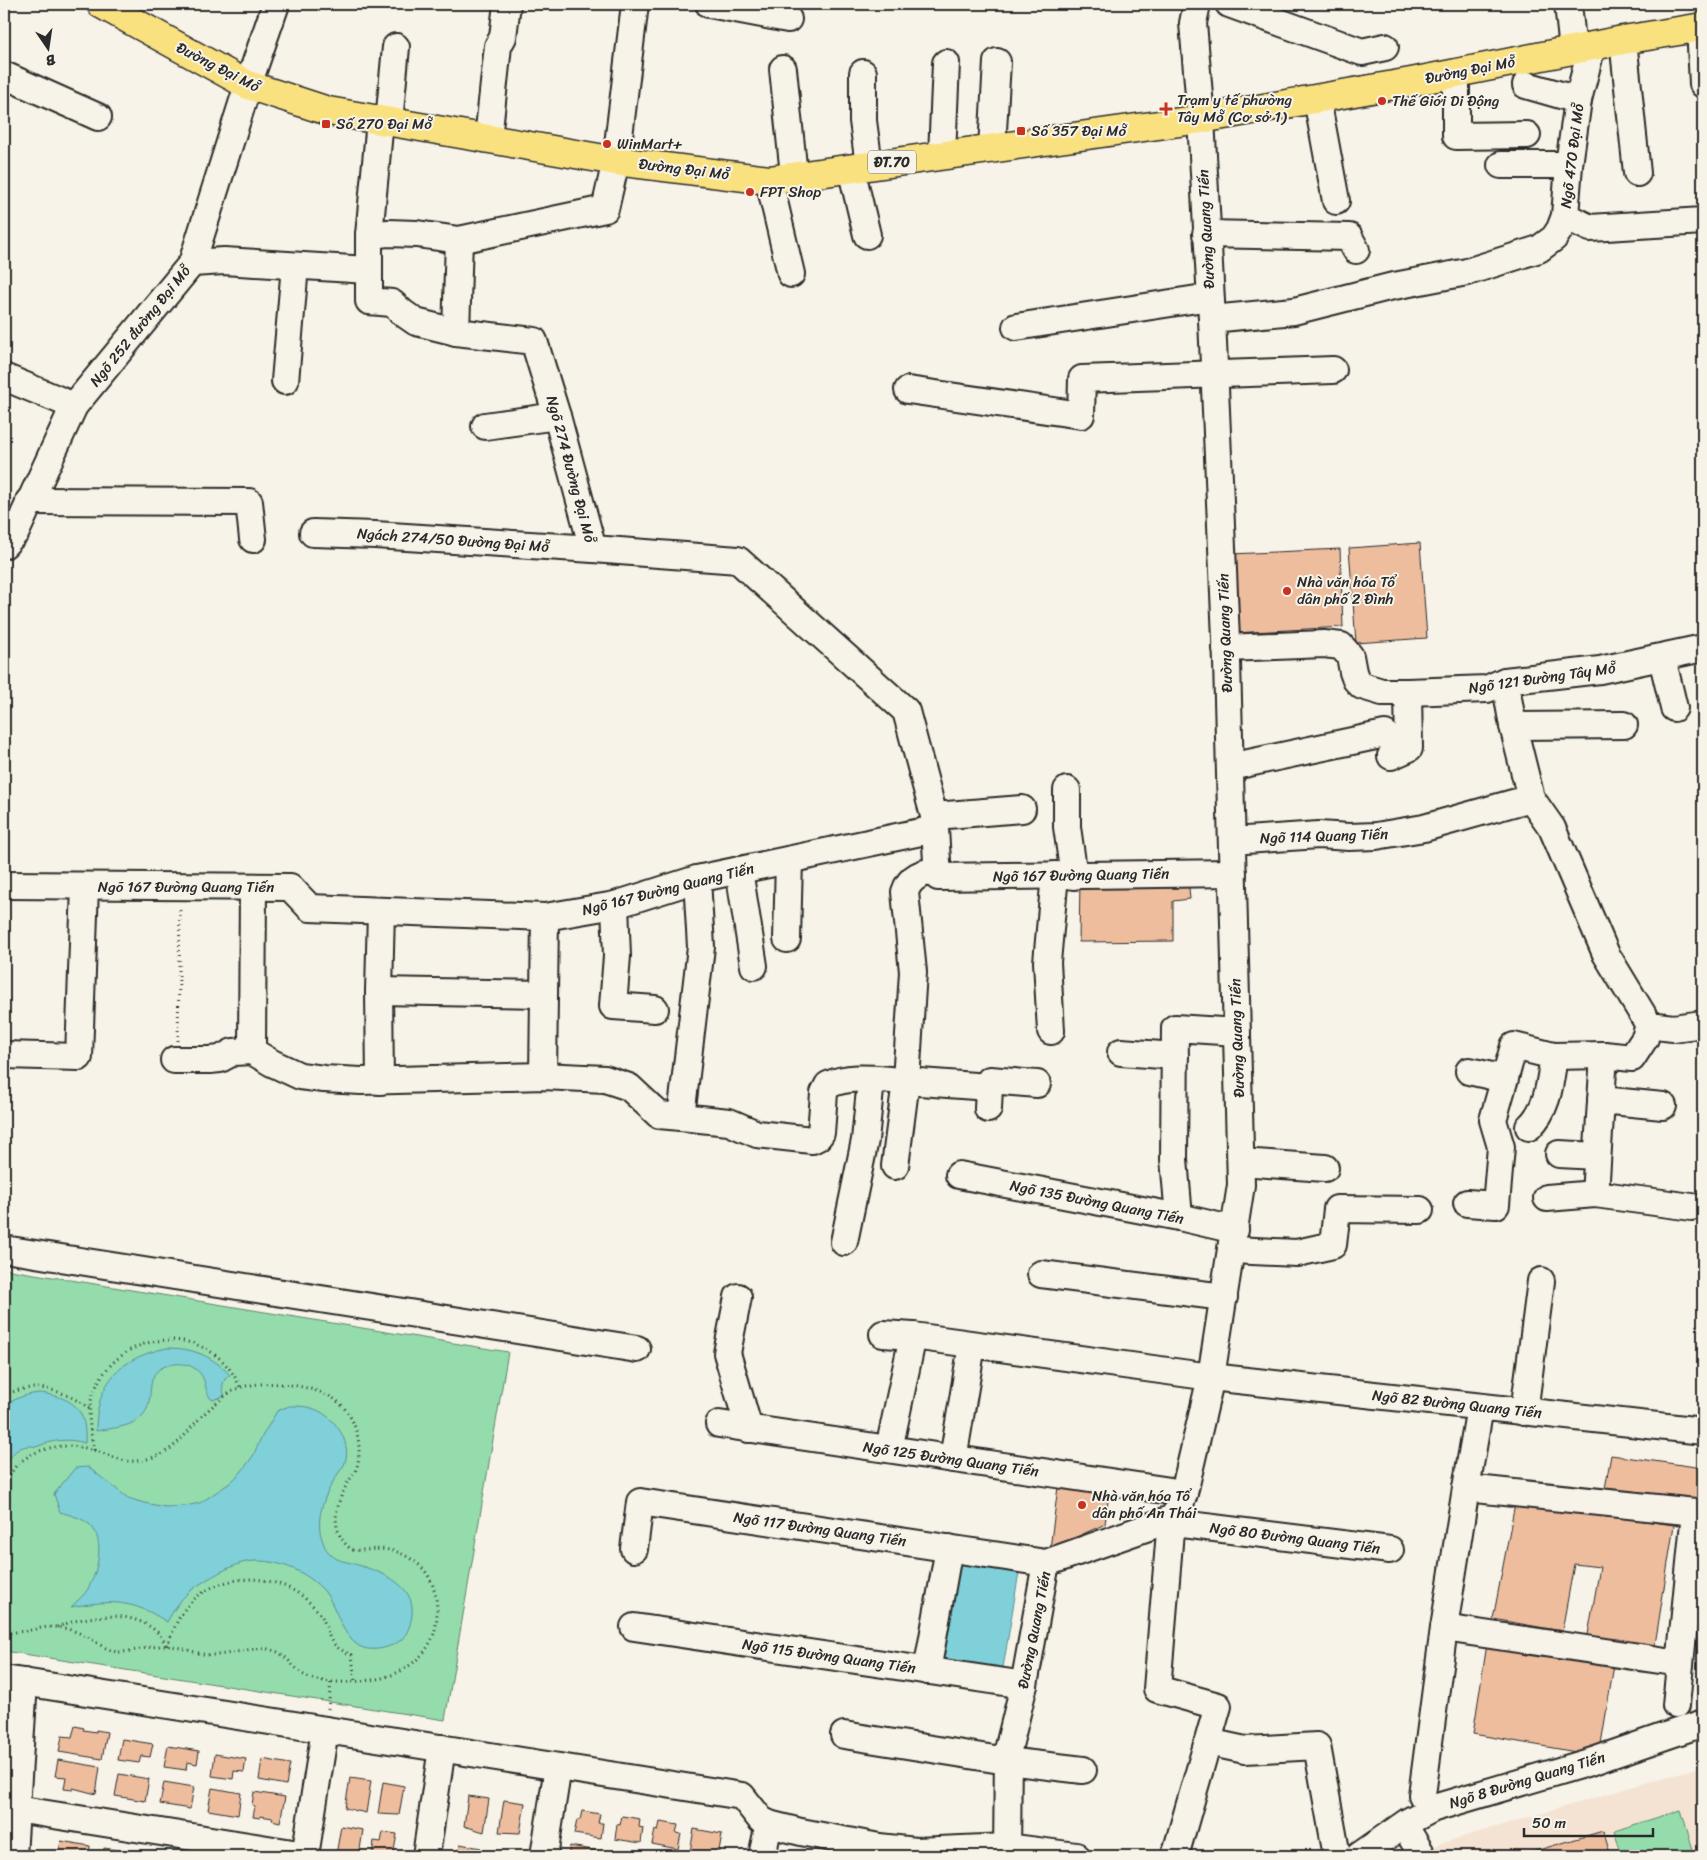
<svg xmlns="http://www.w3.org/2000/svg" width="1707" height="1860" viewBox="0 0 1707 1860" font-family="Sriracha,sans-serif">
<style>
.built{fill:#f4e3d2}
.green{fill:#94dcab;stroke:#60846b}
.water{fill:#7fd0d9;stroke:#5d8e93}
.building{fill:#eebd9e;stroke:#2b2b2b}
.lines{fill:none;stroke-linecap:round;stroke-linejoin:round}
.minor-casing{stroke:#2b2b2b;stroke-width:30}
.major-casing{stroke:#2b2b2b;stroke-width:31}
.path{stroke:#2b2b2b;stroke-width:3;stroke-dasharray:1 4;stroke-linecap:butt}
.minor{stroke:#f7f3e8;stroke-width:26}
.major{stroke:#fae180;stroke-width:28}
.poi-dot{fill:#c8321e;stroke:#f7f3e8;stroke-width:2}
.labels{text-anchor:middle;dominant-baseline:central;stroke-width:4;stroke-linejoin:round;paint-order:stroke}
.shield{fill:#f7f3e8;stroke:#686764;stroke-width:1}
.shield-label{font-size:14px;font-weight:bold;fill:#2b2b2b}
.street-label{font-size:15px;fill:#2b2b2b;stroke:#f7f3e8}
.poi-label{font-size:15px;fill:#2b2b2b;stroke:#f7f3e8;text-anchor:start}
</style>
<rect width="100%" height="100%" fill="#f7f3e8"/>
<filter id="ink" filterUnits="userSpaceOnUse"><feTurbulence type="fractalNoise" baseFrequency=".02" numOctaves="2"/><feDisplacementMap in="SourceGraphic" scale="10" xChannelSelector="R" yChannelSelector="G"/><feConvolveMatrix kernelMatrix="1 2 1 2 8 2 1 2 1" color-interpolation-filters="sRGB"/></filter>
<g filter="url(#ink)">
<polygon class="built" points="1703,1766 1703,1856 1414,1856 1442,1843"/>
<g class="green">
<polygon points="4,1269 508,1352 445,1720 4,1651"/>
<polygon points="1681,1810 1695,1856 1622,1856 1614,1831"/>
</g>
<g class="water">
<path d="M 167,1348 C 194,1348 212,1356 230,1375 C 222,1380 221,1387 225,1396 L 212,1400 C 204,1392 207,1380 199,1372 C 192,1365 184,1363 174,1364 C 139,1369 158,1398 143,1415 C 132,1428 111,1428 96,1431 C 96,1382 121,1357 167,1348 Z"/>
<path d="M 41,1393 C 74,1398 87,1409 85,1443 C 67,1438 53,1440 36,1447 C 19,1442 9,1456 4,1470 L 4,1407 C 16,1397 27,1394 41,1393 Z"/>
<path d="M 289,1406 C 300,1406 309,1406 319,1411 C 337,1420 353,1445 344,1465 C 342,1469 338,1473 336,1477 C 324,1496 314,1520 323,1542 C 325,1549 330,1555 337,1559 C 341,1561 347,1562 351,1563 C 376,1570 416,1582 412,1615 C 411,1623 408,1633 402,1639 C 392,1648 371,1653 359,1646 C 340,1634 338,1609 325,1592 C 307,1571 274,1557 246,1562 C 233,1565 220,1572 208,1579 C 202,1583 195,1587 189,1592 C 180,1600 173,1611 167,1622 C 132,1599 110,1600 71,1607 C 75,1603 81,1598 85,1593 C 97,1577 107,1539 89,1524 C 80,1517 70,1515 60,1512 L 54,1494 L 75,1468 L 88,1467 L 128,1498 L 144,1503 L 166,1507 L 185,1506 L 200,1503 L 230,1483 L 242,1471 L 253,1456 L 260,1440 L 277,1411 Z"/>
<polygon points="949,1561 1019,1572 1002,1674 933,1662"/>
</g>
<g class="building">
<polygon points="1420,543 1427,638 1356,643 1349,548"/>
<polygon points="1340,549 1343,627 1234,633 1231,554"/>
<polygon points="1188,877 1190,899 1173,901 1173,941 1079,942 1080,879"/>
<polygon points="1611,1455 1703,1468 1703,1507 1604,1494"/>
<polygon points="1059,1479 1110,1486 1105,1524 1050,1549"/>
<polygon points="1515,1503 1674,1525 1654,1651 1587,1640 1600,1567 1574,1564 1562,1631 1493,1619"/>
<polygon points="1487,1644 1614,1665 1599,1756 1473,1734"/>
<polygon points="75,1726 84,1728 83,1730 96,1732 96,1730 107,1732 102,1759 59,1752 62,1736 72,1737"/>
<polygon points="122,1739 153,1744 150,1757 141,1756 139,1763 118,1760"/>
<polygon points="168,1746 199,1751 197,1764 187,1762 186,1770 164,1767"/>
<polygon points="215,1754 246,1759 244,1772 234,1771 233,1779 212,1776"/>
<polygon points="262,1759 290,1764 286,1785 259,1780"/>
<polygon points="58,1760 100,1767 96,1794 73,1788 73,1790 64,1789 66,1777 55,1776"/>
<polygon points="119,1774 149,1779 145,1801 115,1796"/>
<polygon points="350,1778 371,1781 366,1813 345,1808"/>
<polygon points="164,1782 194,1787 190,1809 160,1804"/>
<polygon points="383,1782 404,1786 399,1815 378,1814"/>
<polygon points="212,1788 241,1793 238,1815 208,1810"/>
<polygon points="254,1792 285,1797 280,1822 272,1820 273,1818 260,1816 260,1818 253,1817 255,1806 252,1805"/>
<polygon points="468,1796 489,1799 484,1832 464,1826"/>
<polygon points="504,1800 525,1803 520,1833 499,1832"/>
<polygon points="582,1811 600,1814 598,1823 603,1823 601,1838 574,1834 577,1820 580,1820"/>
<polygon points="622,1816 640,1819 639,1827 643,1828 641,1843 615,1839 617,1824 620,1825"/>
<polygon points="660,1822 678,1825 676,1833 681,1834 678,1849 652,1844 655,1830 658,1831"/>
<polygon points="341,1826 363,1830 359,1856 336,1855"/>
<polygon points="694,1829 722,1834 718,1856 690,1852"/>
<polygon points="1603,1831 1611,1856 1518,1856"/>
<polygon points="383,1832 397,1834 393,1856 372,1856 374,1841 381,1842"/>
<polygon points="61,1841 90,1846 89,1856 58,1856"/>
<polygon points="460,1844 481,1848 479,1856 458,1856"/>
<polygon points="570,1846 598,1851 597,1856 568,1856"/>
<polygon points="104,1848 135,1853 135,1856 103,1856"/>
</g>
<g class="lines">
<defs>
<g id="minor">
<polyline points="709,4 788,19"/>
<polyline points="1229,4 1362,52 1385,47"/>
<polyline points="1568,4 1573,50"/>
<polyline points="1700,27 1703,84"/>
<polyline points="1623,40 1637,173"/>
<polyline points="1592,46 1578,100 1569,165 1565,216 1590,228 1703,221"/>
<polyline points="783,69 794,175"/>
<polyline points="863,73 863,121 869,165"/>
<polyline points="1456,73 1456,136 1527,135"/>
<polyline points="4,75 98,117"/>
<polyline points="1526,85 1578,100"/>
<polyline points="1317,99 1336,201"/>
<polyline points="380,121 369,235 369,301 392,303 403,313 416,322 456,332 534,341 557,416 593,549 738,560 906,711 934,816 935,829"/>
<polyline points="389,122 396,47"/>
<polyline points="488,139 498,46 503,37 507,4"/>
<polyline points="992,148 997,62"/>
<polyline points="942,155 946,63"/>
<polyline points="1501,165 1569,165"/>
<polyline points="851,168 867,235"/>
<polyline points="769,180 791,274"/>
<polyline points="1206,234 1349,237 1356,250"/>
<polyline points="369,235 388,233 417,234 459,240 605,209 616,161 635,4"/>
<polyline points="192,263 224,261 368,270"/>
<polyline points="1212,319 1294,311 1389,287 1467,272 1539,249 1554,238 1560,229 1565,216"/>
<polyline points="1016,327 1210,297"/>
<polyline points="456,332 459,240"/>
<polyline points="4,377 74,406"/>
<polyline points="285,381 295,266"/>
<polyline points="908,390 1081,415 1082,379 1333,370"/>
<polyline points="485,426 557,416"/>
<polyline points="29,501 249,502 253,539"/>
<polyline points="313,533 375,535 593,549"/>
<polyline points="4,545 16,532 74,406 192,263 248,85 276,4"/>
<polyline points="1226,648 1324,644 1341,646 1350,656 1353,672 1356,680 1362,686 1382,692 1408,692 1487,689 1505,681 1600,670 1703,648"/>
<polyline points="1662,658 1674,708"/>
<polyline points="1505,681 1513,726 1531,798 1552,828 1606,954 1649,1025 1673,1028 1703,1024"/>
<polyline points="1513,726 1624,725"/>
<polyline points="1391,756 1409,748 1408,692"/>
<polyline points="1230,767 1385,734"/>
<polyline points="1067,790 1067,827 1074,876"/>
<polyline points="934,816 1022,809"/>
<polyline points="1232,841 1319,835 1349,837 1376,836 1424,828 1531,798"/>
<polyline points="739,870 754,966"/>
<polyline points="4,885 290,887 310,908 545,917 615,905 697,879 935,829 938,877 1233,873"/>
<polyline points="253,887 252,1051 272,1063 300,1076 324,1079 361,1081 543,1076 605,1079 629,1087 659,1115 681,1117 701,947 697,879"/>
<polyline points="615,905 617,956 613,1006 655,1009"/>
<polyline points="787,939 789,860"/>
<polyline points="379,991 544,994"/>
<polyline points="1051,1031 1047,962 1055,875"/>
<polyline points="1121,1052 1175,1056"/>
<polyline points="4,1055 79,1057 85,886"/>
<polyline points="174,1060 210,1060 220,1059 233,1052 252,1051"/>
<polyline points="1469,1071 1505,1079"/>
<polyline points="543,1076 545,917"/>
<polyline points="380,1081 379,991 381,911"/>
<polyline points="989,1087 990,1080 1037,1084"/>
<polyline points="1601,1100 1663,1106"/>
<path d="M 681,1117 L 729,1122 L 757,1134 L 812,1140 L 818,1137 L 821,1133 L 824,1093 L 828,1085 C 851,1074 881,1080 906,1081 L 913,972 L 905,892 C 910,876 922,873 937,870"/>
<path d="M 1529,1127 C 1549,1108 1550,1081 1554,1056"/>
<polyline points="1559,1154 1597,1156"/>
<polyline points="1241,1162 1325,1168"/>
<polyline points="895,1166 906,1081 989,1087 988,1109"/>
<polyline points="959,1175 1179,1217 1235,1230"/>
<polyline points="1595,1194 1604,1055"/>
<polyline points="1547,1198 1595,1194 1692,1207"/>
<polyline points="1467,1203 1496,1205 1501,1147 1493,1120 1514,1046 1554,1056 1604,1055 1632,1058 1645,1038 1649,1025"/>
<polyline points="1179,1217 1174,1159 1175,1028 1237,1032"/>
<polyline points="844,1242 865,1140 871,1080"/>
<polyline points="4,1249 637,1349"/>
<polyline points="1232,1250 1297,1253 1333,1245 1337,1209 1420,1210"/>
<polyline points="1041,1274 1224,1297"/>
<polyline points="738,1297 727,1353 749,1429"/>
<polyline points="883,1334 913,1336 1211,1377 1703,1431"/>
<polyline points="1524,1412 1541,1281"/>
<polyline points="719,1424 1184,1493"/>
<polyline points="889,1449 913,1336"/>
<polyline points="953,1459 972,1345"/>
<polyline points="1466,1488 1480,1407"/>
<polyline points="1171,1519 1157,1689 1218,1706 1175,1856"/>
<polyline points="1171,1519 1182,1524 1390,1550"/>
<polyline points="634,1549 640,1502 1046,1563 1171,1519 1179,1509 1184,1493 1211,1377 1241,1185 1227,662 1212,319 1201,119 1193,23 1197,4"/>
<polyline points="634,1627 1024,1685"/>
<polyline points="1444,1628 1680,1663"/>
<polyline points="927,1671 949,1548"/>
<polyline points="4,1679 742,1796 761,1820 769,1824 801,1832 879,1847 916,1851 1007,1847 1076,1856"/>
<polyline points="844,1735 1007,1761 1083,1770"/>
<polyline points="1208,1742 1245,1750 1317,1746 1337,1856"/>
<polyline points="1422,1795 1444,1628 1466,1488 1695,1512 1676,1705"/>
<polyline points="16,1809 305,1855"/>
<polyline points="1404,1825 1421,1853"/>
<polyline points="13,1856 24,1682"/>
<polyline points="305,1856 325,1730"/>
<polyline points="426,1856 442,1748"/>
<polyline points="544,1856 558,1767"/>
<polyline points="762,1856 769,1824"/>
<polyline points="1007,1856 1008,1750 1024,1685 1046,1563"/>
<polyline points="1359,1856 1409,1821 1434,1808 1593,1761 1703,1723"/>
</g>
<polyline id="major" points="101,4 248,85 328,111 616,161 769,180 1201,119 1411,82 1623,40 1703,27"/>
</defs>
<use href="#minor" class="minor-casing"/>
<use href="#major" class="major-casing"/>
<g class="path">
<polyline points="178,1041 180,907"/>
<path d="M 4,1396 C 33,1380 65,1390 90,1409"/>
<path d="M 94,1450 C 91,1434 87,1417 91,1401 C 110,1328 210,1317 240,1387"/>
<path d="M 4,1525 C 8,1505 1,1480 18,1464 C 38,1446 68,1442 93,1450 C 117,1457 123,1466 151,1458 C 177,1450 184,1434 202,1416 C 211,1407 230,1390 242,1387 C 267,1380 307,1384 331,1397 C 354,1410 365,1444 356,1470 C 353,1475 349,1480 346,1486 C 334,1508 330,1533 352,1550 C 369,1551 383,1546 400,1553 C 411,1558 423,1566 429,1577 C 439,1595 440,1625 430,1643 C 420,1661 402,1673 382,1678 C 363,1682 321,1686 304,1675 C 291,1666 286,1652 268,1649 C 251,1647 233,1654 216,1655 C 201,1656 186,1648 171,1646 C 154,1644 136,1652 119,1652 C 107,1651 98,1643 88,1637 C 80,1633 65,1627 56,1627 C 37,1626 23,1635 4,1631"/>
<path d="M 57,1627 C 87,1615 132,1608 158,1633 C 161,1636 164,1642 167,1646"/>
<path d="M 167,1646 C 173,1631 179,1614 190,1603 C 222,1571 276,1572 308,1601 C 313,1606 320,1612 323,1619 C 326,1626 328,1637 333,1643 C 338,1649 345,1652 352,1655 L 355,1682"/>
<polyline points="328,1709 331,1682"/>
</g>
<use href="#minor" class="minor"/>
<use href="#major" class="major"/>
</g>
</g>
<g class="poi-dot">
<circle cx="1382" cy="101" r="5"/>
<path d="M1163.5 101.5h5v5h5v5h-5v5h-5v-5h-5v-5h5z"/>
<rect x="321" y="119" width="10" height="10" rx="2.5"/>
<rect x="1016" y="126" width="10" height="10" rx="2.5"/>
<circle cx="607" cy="144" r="5"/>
<circle cx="750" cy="192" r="5"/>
<circle cx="1287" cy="591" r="5"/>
<circle cx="1082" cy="1505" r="5"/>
</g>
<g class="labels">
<rect class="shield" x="868" y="150.5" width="48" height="23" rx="4"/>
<g class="shield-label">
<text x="892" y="162">ĐT.70</text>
</g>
<g class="street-label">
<text transform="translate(218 67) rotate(27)">Đường Đại Mỗ</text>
<text transform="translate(1470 70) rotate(-11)">Đường Đại Mỗ</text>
<text transform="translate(1572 156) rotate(-83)">Ngõ 470 Đại Mỗ</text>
<text transform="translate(684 169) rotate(7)">Đường Đại Mỗ</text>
<text transform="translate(1206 229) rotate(-93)">Đường Quang Tiến</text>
<text transform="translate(140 326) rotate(-51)">Ngõ 252 đường Đại Mỗ</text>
<text transform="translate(571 469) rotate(75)">Ngõ 274 Đường Đại Mỗ</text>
<text transform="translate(453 540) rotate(4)">Ngách 274/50 Đường Đại Mỗ</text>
<text transform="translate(1225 633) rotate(-92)">Đường Quang Tiến</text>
<text transform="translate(1542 678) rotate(-8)">Ngõ 121 Đường Tây Mỗ</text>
<text transform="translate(1324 836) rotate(-2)">Ngõ 114 Quang Tiến</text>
<text transform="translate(1081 875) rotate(-1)">Ngõ 167 Đường Quang Tiến</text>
<text x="186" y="887">Ngõ 167 Đường Quang Tiến</text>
<text transform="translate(668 889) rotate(-14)">Ngõ 167 Đường Quang Tiến</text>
<text transform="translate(1237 1038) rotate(-92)">Đường Quang Tiến</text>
<text transform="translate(1097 1202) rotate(11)">Ngõ 135 Đường Quang Tiến</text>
<text transform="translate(1457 1404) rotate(6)">Ngõ 82 Đường Quang Tiến</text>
<text transform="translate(951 1459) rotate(8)">Ngõ 125 Đường Quang Tiến</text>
<text transform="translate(820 1529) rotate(8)">Ngõ 117 Đường Quang Tiến</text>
<text transform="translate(1295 1538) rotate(7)">Ngõ 80 Đường Quang Tiến</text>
<text transform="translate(1034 1630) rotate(-79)">Đường Quang Tiến</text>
<text transform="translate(829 1656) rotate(8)">Ngõ 115 Đường Quang Tiến</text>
<text transform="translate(1527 1780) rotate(-17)">Ngõ 8 Đường Quang Tiến</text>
</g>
<g class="poi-label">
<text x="1177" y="100">Trạm y tế phường<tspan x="1177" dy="17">Tây Mỗ (Cơ sở 1)</tspan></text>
<text x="1392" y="101">Thế Giới Di Động</text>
<text x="336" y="124">Số 270 Đại Mỗ</text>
<text x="1031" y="131">Số 357 Đại Mỗ</text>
<text x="617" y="144">WinMart+</text>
<text x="760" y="192">FPT Shop</text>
<text x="1297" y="582">Nhà văn hóa Tổ<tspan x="1297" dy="17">dân phố 2 Đình</tspan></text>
<text x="1092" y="1496">Nhà văn hóa Tổ<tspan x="1092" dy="17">dân phố An Thái</tspan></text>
</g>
</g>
<rect width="1707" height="1860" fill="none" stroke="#f7f3e8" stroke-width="20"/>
<rect x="10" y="10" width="1687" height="1840" fill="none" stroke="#2b2b2b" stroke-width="2" filter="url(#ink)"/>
<g transform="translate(48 48) rotate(167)" stroke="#f7f3e8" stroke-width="4" paint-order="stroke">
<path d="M0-4L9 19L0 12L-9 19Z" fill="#2b2b2b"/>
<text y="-8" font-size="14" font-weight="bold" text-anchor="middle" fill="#2b2b2b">B</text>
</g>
<path d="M1524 1828v8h129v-8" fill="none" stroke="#2b2b2b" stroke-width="2.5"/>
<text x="1532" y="1828" font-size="15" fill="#2b2b2b" stroke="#f7f3e8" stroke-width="4" paint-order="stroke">50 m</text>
</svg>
